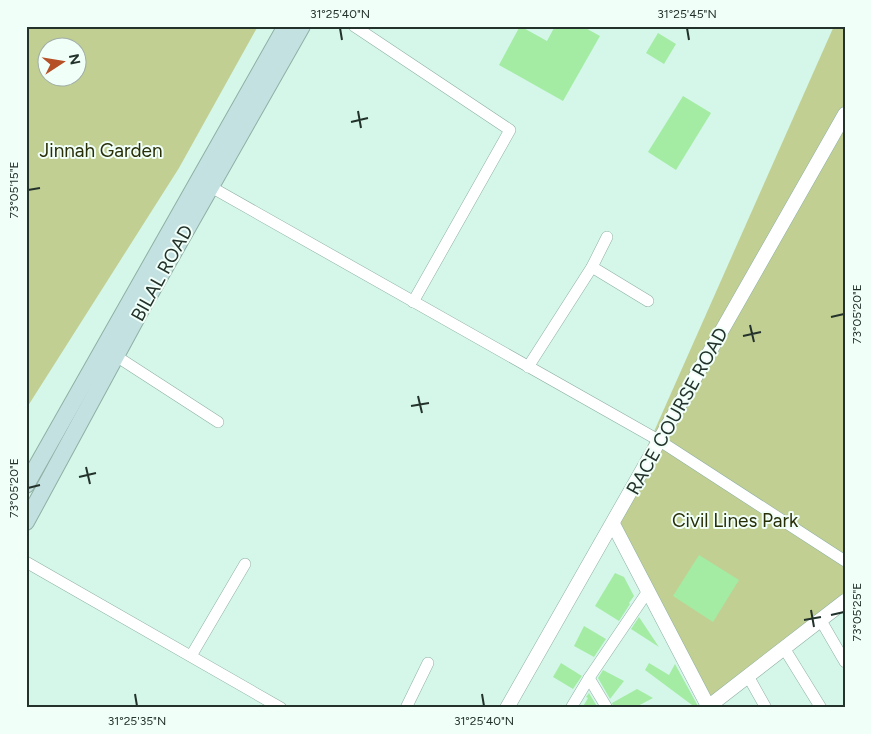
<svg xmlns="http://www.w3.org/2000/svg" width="871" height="734" viewBox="0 0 871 734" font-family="Figtree,sans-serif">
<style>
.green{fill:#c2cf93;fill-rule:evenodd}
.building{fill:#a4eca3}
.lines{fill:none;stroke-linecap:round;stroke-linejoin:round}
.minor-casing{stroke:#8eb0a3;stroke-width:12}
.tertiary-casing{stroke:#8eb0a3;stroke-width:15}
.secondary-casing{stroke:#8eb0a3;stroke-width:18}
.minor{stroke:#fff;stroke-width:11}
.tertiary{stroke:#fff;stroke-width:14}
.secondary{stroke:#c4e1e2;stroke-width:16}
.ticks{fill:none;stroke:#24322c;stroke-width:2}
.labels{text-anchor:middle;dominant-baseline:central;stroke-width:4;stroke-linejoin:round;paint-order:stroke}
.park-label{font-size:19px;fill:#282e05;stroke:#f1fff9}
.street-label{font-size:19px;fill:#24322c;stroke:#f1fff9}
.neatline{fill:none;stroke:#24322c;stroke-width:2}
.ticks-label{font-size:12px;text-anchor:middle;fill:#24322c}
</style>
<rect width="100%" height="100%" fill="#d4f7ea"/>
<g class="green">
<path d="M 26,26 L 258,26 L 179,168 L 26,409 ZM 48,48 L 78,48 L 78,78 L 48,78 Z"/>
<polygon points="834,26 845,26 845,607 708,707 613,524"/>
</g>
<g class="building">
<polygon points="520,26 547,41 555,26 582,26 600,36 563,101 499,65"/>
<polygon points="658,33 676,44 664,64 646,53"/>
<polygon points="683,96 711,113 676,170 648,152"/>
<polygon points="699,555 739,580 713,622 673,596"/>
<polygon points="615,573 624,577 634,596 629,603 630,604 619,621 595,606"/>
<polygon points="639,617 659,647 631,629"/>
<polygon points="584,626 606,639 594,657 574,646"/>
<polygon points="561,663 582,676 573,689 553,677"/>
<polygon points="649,663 669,675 675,664 699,708 696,708 645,670"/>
<polygon points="603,670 624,681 610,699 598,678"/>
<polygon points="637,689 653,698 634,708 614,708 612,703"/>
<polygon points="589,693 598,708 582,708 588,698 586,697"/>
</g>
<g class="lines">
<defs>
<g id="minor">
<polyline points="354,26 510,130 413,302"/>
<polyline points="211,187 660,441 845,561"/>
<polyline points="592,267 648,301"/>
<polyline points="116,356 218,422"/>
<polyline points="528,367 592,267 607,237"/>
<polyline points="26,562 281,708"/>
<polyline points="820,619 845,662"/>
<polyline points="784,648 821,708"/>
<polyline points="191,656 245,564"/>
<polyline points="748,676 766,708"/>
<polyline points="589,678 607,708"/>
<polyline points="406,708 428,663"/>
<polyline points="571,708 589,678 648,591"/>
</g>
<g id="tertiary">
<polyline points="613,524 709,708"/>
<polyline points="708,707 845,601"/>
<polyline points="507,708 845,114"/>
</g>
<g id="secondary">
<polyline points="26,485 286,26"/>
<polyline points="26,522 142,308 302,26"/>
</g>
</defs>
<use href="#minor" class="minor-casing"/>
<use href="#tertiary" class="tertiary-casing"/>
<use href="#secondary" class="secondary-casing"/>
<use href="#minor" class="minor"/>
<use href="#tertiary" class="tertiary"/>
<use href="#secondary" class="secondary"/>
</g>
<path class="ticks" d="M 340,28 L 342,40M 687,28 L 689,40M 358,111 L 361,128M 351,122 L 368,118M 28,190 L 40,188M 831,317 L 844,314M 750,325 L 754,342M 743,336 L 761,332M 418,396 L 422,413M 411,406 L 429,403M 86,467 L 90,484M 79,477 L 96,473M 28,488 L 40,485M 811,610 L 814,627M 831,615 L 844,612M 804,620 L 821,617M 135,694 L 137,706M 482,694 L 484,706"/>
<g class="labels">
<g class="park-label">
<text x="101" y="150">Jinnah Garden</text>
<text x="735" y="520">Civil Lines Park</text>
</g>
<g class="street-label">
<text transform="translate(162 273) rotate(-61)">BILAL ROAD</text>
<text transform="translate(677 411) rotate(-61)">RACE COURSE ROAD</text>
</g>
</g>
<rect width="871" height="734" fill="none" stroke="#f1fff9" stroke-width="55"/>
<g transform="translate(62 62) rotate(78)"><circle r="24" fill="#f1fff9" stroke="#9fada7"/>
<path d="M0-4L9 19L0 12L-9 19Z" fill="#b65027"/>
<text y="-8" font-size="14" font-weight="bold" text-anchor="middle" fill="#24322c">N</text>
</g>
<rect x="28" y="28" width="816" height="678" class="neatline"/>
<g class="ticks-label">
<text x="340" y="18">31°25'40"N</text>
<text x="687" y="18">31°25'45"N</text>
<text transform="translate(14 190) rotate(-90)" y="4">73°05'15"E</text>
<text transform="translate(857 314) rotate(-90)" y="4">73°05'20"E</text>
<text transform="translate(14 488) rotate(-90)" y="4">73°05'20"E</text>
<text transform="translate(857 612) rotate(-90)" y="4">73°05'25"E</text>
<text x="137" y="725">31°25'35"N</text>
<text x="484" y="725">31°25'40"N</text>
</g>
</svg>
